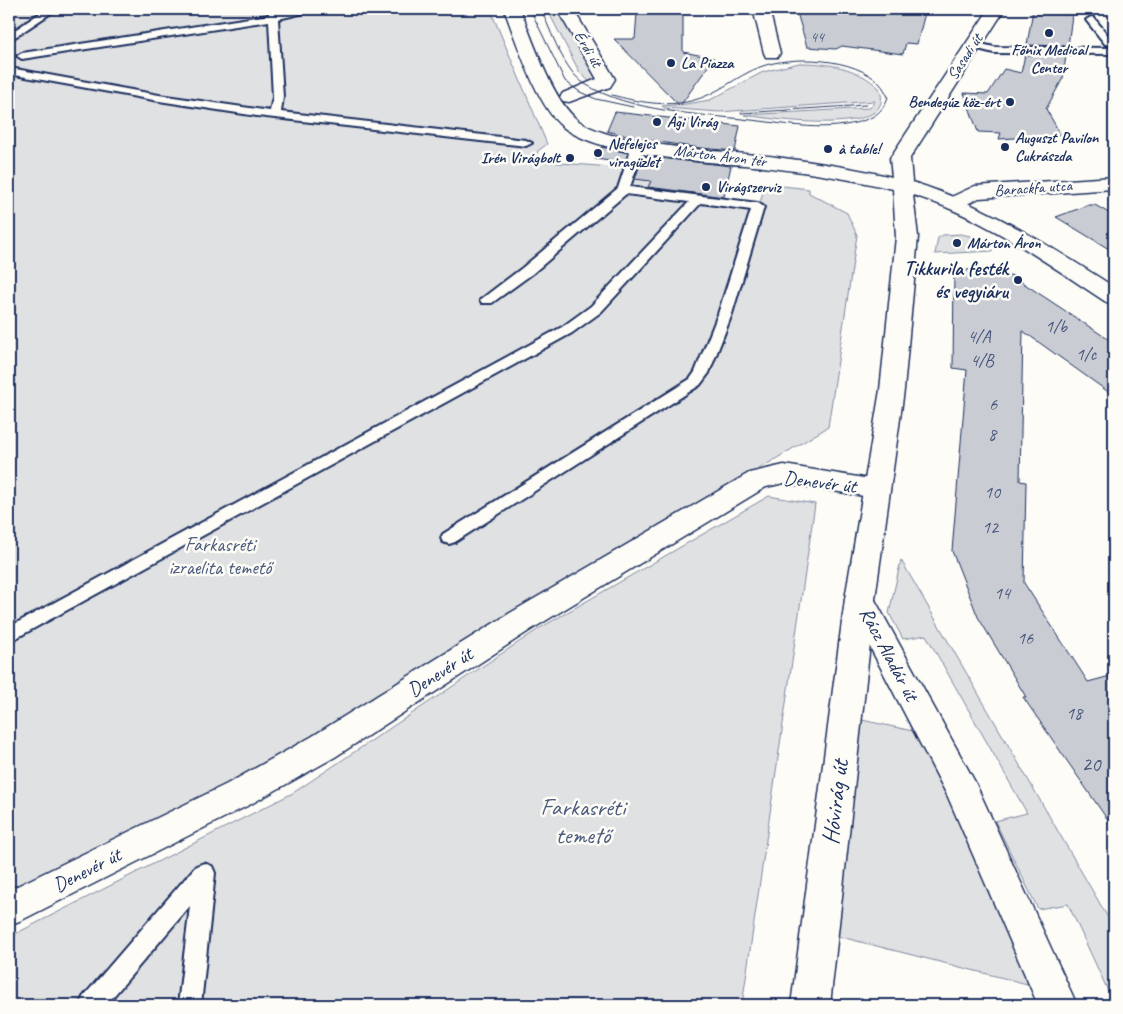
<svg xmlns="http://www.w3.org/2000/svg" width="1123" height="1014" viewBox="0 0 1123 1014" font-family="Caveat,sans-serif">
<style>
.green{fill:#e0e1e3;stroke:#7e88a0}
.building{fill:#c9ccd3;stroke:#1b2f5e}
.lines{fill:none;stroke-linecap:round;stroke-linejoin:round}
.lane-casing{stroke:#1b2f5e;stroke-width:4}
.street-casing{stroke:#1b2f5e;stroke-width:3}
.secondary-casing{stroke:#1b2f5e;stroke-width:3}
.lane{fill:#fdfcf7;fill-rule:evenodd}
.street{fill:#fdfcf7;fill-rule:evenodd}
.secondary{fill:#fdfcf7;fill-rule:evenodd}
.tram{stroke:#1b2f5e;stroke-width:1}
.poi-dot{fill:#1b2f5e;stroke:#fdfcf7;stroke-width:2}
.labels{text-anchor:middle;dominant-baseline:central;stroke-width:5;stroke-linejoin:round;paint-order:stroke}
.far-number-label{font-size:15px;fill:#46567b}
.far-street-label{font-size:16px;fill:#1b2f5e;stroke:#fdfcf7}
.far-poi-label{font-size:16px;font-weight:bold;fill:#1b2f5e;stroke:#fdfcf7;text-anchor:start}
.number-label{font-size:18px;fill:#46567b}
.poi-label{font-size:20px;font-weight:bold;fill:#1b2f5e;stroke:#fdfcf7;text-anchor:end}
.street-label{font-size:20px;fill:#1b2f5e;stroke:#fdfcf7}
.park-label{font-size:20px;fill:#4c5c7f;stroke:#fdfcf7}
.near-number-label{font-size:21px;fill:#46567b}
.near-street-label{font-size:24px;fill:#1b2f5e;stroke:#fdfcf7}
.near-park-label{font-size:24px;fill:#4c5c7f;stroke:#fdfcf7}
</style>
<rect width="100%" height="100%" fill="#fdfcf7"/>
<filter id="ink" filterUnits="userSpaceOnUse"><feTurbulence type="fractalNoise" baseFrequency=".02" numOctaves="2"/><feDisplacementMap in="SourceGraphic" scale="10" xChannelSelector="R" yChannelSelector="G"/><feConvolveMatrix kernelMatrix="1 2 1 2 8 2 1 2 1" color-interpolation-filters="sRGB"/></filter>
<g filter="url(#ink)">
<g class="green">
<polygon points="9,9 490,9 547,144 538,151 534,161 637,169 633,178 651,181 648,190 760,203 765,184 809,189 809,193 847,213 857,235 828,427 319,737 247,779 9,896"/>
<polygon points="547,9 559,9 598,80 590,82 580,73"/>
<path d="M 799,63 C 828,63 857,67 879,88 C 901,140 766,118 744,115 L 870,108 L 875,101 L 719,112 L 665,108 L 662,106 L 686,104 L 710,100 L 763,72 Z"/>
<polygon points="961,234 970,236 993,251 935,254 938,238 943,235"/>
<polygon points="769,496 815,504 742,1005 9,1005 9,937 293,793 540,628"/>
<polygon points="901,560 1114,928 1114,1004 1068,904 1038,909 995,821 1027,813 926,635 903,639 889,613"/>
<polygon points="862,720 922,733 1043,988 833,935"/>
</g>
<g class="building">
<polygon points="796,9 926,9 917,44 906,43 903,54 842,46 836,49 807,47"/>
<polygon points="1033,10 1072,15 1068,46 1027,45"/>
<polygon points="637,13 683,14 683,52 714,58 680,106 614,39 635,39"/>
<polygon points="1025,55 1066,55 1063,78 1046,109 1061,135 999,139 1001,133 978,132 964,93 988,94 1004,69 1021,73"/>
<polygon points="615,112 740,126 735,151 700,148 639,139 607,131"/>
<polygon points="601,147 628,153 625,163 595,159"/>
<polygon points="643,156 731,166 724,197 648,187 651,181 635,179"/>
<polygon points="1089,205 1095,205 1114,216 1114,252 1056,217"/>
<polygon points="995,268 1008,276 1011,275 1114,343 1114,396 1023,331 1020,481 1026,482 1024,583 1088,682 1114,675 1114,829 1023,697 1026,697 978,617 952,551 967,370 953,368 954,271"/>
</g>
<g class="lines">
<defs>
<g id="lane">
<polygon points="46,9 57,9 9,41 9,34"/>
<polygon points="268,9 278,9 278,13 298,9 315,9 313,11 278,19 283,97 281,112 526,140 532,143 526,146 257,116 159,101 9,74 10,68 159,95 270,111 273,97 269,21 22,59 17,56 22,53 269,15"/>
<polygon points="1091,17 1094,18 1111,39 1114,39 1114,45 1105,44 1086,20"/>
<polygon points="973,42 994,47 1114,48 1114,54 994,53 970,47 970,43"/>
<polygon points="638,143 644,146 630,187 758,203 764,207 732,314 709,373 700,385 455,542 449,544 443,542 441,538 443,534 690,379 695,372 718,314 751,210 701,203 601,312 572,333 9,642 9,627 562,327 591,306 689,202 626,194 532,274 492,303 482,303 480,300 522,268 618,188 632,146"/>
<polygon points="204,863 212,866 215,873 201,1005 178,1005 190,906 106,1005 80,1005 83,997 196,866"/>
</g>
<g id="street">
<polygon points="557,9 573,9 615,79 610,87 569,102 563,101 560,97 563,93 597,79"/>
<polygon points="753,9 769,9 780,53 778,57 766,57 764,53"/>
<polygon points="1114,177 1114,189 979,198 961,207 954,209 947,207 944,203 947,199 975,186"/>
<polygon points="784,465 876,480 886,482 890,489 886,496 876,498 784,483 766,487 532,629 335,757 251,804 22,920 9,925 9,890 227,784 311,737 510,613 749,473"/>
<polygon points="860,588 870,591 975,782 1077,1005 1038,1005 948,797 845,599 850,591"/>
</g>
<path id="secondary" d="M 504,9 L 520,9 C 533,40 550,94 574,117 C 604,147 730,151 776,157 C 815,162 854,168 892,177 L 890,158 L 989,9 L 1005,9 L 910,158 L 912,182 C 986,205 1050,246 1114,287 L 1114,304 L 1106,302 C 1045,262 984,217 913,195 L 918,237 L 904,390 L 875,599 L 830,1005 L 791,1005 L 845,599 L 880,390 L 896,237 L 893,189 C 847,178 801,171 754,166 C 705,161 601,157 563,127 C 537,107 516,40 504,9 Z"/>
</defs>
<use href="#lane" class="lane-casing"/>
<use href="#street" class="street-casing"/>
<use href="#secondary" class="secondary-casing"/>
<use href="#lane" class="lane"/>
<use href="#street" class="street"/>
<use href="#secondary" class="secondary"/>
<g class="tram">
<polyline points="530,9 565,81 580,92 596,99 633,107"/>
<path d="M 541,9 C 551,31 564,71 585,84 C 630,112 699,114 751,120 C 788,124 829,133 865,120 C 877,116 884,109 888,97 C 886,93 883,87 880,84 C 856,57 791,55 760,67 C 736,76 717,95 691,101 C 665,107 638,102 612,95"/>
<polyline points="741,113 866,105"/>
</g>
</g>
</g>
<g class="poi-dot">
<circle cx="1049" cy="33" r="5"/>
<circle cx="671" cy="63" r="5"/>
<circle cx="1010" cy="102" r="5"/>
<circle cx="657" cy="122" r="5"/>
<circle cx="1005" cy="147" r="5"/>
<circle cx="828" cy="149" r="5"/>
<circle cx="598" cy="153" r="5"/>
<circle cx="570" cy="158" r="5"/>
<circle cx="706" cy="187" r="5"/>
<circle cx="957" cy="243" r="5"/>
<circle cx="1018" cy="280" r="5"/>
</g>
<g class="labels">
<g class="far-number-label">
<text x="817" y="37">44</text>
</g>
<g class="far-street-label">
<text transform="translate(588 49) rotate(59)">Érdi út</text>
<text transform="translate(965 57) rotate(-57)">Sasadi út</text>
<text transform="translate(720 156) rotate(7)">Márton Áron tér</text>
<text transform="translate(1033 188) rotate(-4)">Barackfa utca</text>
</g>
<g class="far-poi-label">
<text x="1049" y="50" text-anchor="middle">Főnix Medical<tspan x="1049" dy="18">Center</tspan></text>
<text x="681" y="63">La Piazza</text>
<text x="1000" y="102" text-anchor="end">Bendegúz köz-ért</text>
<text x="667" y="122">Ági Virág</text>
<text x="1015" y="138">Auguszt Pavilon<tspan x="1015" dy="18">Cukrászda</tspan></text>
<text x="608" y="144">Nefelejcs<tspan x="608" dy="18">viragüzlet</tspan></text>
<text x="838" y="149">à table!</text>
<text x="560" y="158" text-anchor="end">Irén Virágbolt</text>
<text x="716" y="187">Virágszerviz</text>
<text x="967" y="243">Márton Áron</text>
</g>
<g class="number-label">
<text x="1056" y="326">1/b</text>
<text x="979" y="336">4/A</text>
<text x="1086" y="354">1/c</text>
<text x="982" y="360">4/B</text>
<text x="993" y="404">6</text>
<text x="992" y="434">8</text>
<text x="992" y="492">10</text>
<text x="990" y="527">12</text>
<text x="1002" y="593">14</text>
<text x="1025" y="638">16</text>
<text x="1074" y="713">18</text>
</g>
<g class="poi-label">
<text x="1008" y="268">Tikkurila festék<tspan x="1008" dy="23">és vegyiáru</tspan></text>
</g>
<g class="street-label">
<text transform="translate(820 482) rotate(7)">Denevér út</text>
<text transform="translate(889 654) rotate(62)">Rácz Aladár út</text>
<text transform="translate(440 672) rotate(-33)">Denevér út</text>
<text transform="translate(87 870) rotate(-27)">Denevér út</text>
</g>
<g class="park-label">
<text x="220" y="544">Farkasréti<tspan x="220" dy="23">izraelita temető</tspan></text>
</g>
<g class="near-number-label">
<text x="1091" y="764">20</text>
</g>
<g class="near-street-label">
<text transform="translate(835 802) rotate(-83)">Hóvirág út</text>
</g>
<g class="near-park-label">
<text x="583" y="807">Farkasréti<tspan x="583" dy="28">temető</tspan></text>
</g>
</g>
<rect width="1123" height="1014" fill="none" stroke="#fdfcf7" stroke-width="30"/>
<rect x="15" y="15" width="1093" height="984" fill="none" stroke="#1b2f5e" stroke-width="2" filter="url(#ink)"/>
</svg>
